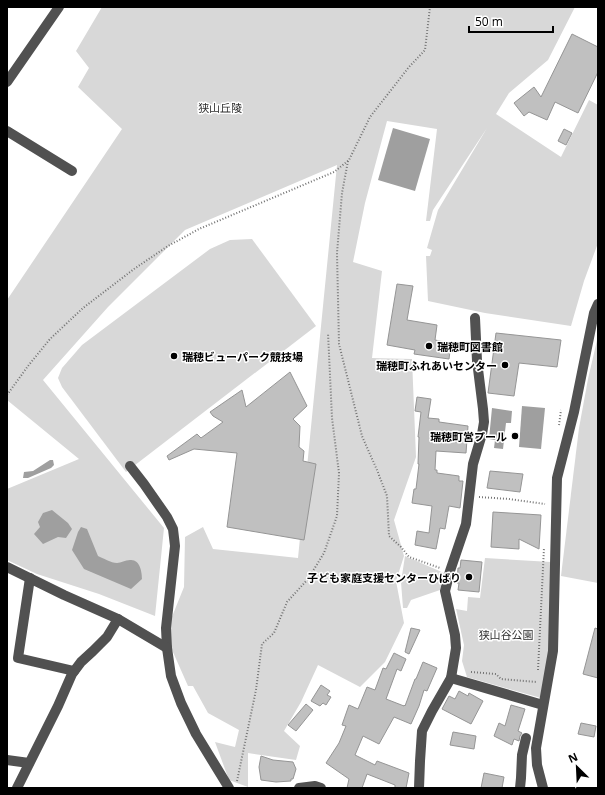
<svg xmlns="http://www.w3.org/2000/svg" width="605" height="795" viewBox="0 0 605 795" font-family="'Open Sans','Noto Sans JP',sans-serif">
<style>
.green{fill:#d8d8d8}
.water{fill:#9f9f9f}
.building{fill:#c0c0c0;stroke:#959595}
.lines{fill:none;stroke-linecap:round;stroke-linejoin:round}
.path{stroke:#737373;stroke-width:2;stroke-dasharray:1 2;stroke-linecap:butt}
.minor{stroke:#515151;stroke-width:10}
.poi-dot{fill:#000;stroke:#fff;stroke-width:1.5}
.labels{text-anchor:middle;dominant-baseline:central;stroke-width:3;stroke-linejoin:round;paint-order:stroke}
.park-label{font-size:11px;fill:#2f2f2f;stroke:#fff}
.poi-label{font-size:11px;font-weight:bold;fill:#000;stroke:#fff;text-anchor:end}
</style>
<rect width="100%" height="100%" fill="#fff"/>
<g class="green">
<polygon points="102,7 575,7 548,60 509,93 496,114 561,157 589,100 598,105 598,243 584,281 571,326 485,313 428,301 426,256 430,256 432,250 427,248 438,210 487,128 433,210 430,221 426,221 437,129 387,121 365,203 353,262 382,271 372,358 412,359 416,457 394,520 404,556 396,581 404,623 385,662 360,687 318,665 301,702 284,731 300,746 296,760 248,753 248,787 229,780 215,742 235,747 239,730 208,713 193,686 188,686 165,634 184,587 185,537 203,527 213,549 298,558 337,165 185,230 108,307 43,380 164,528 155,616 99,594 37,574 7,560 7,489 79,459 7,400 7,300 122,129 78,87 89,68 76,51"/>
<polygon points="252,239 316,326 126,472 62,387 58,378 62,368 82,345 210,249 230,240"/>
<polygon points="598,336 598,583 561,576 579,428 588,379"/>
<polygon points="405,556 444,573 440,590 411,600 407,608 403,608 401,582"/>
<polygon points="485,558 551,562 550,651 541,698 467,677 462,661 464,645 456,609 467,611 468,597 480,598"/>
</g>
<g class="water">
<polygon points="393,128 430,139 415,191 378,180"/>
<polygon points="522,406 545,408 541,449 519,447"/>
<polygon points="492,408 512,411 511,423 506,423 503,449 494,448 495,440 489,439"/>
<polygon points="50,460 53,460 54,465 51,468 28,478 23,478 24,472 33,471"/>
<polygon points="52,510 68,523 72,529 66,538 58,537 43,544 34,534 40,527 38,522 43,513"/>
<path d="M 81,527 L 87,529 L 98,556 C 103,558 111,563 117,563 C 121,563 125,560 130,560 C 140,559 142,572 142,579 L 131,589 L 84,569 L 72,550 L 78,532 Z"/>
</g>
<g class="building">
<polygon points="572,34 598,47 598,72 578,113 555,102 547,120 529,112 524,116 514,103 534,87 541,97"/>
<polygon points="564,129 572,133 566,145 558,141"/>
<polygon points="397,284 413,286 407,320 437,325 435,340 451,343 449,359 414,354 415,350 387,345"/>
<polygon points="496,333 561,340 557,367 519,363 514,396 488,393"/>
<polygon points="290,372 307,406 293,419 300,426 299,447 304,451 303,461 316,464 304,540 227,527 237,453 194,449 169,460 167,456 197,434 201,438 223,422 213,416 210,412 242,390 246,407"/>
<polygon points="417,397 431,399 428,418 439,419 439,422 468,426 466,453 436,451 435,470 437,470 437,473 459,476 459,481 463,481 460,508 449,506 445,529 440,528 436,549 415,545 417,531 429,533 432,506 412,503 414,489 416,489 419,464 418,464 419,437 418,437 421,412 415,411"/>
<polygon points="490,471 523,474 520,492 487,488"/>
<polygon points="493,512 541,515 539,549 519,539 519,549 491,547"/>
<polygon points="461,560 482,562 479,592 458,590 459,583 457,583 458,568 460,568"/>
<polygon points="411,628 420,630 409,654 405,652"/>
<polygon points="595,628 598,629 598,678 583,674"/>
<polygon points="394,653 406,659 401,671 397,669 386,699 404,706 404,705 405,706 415,679 416,679 423,662 437,668 427,691 424,690 419,706 411,724 394,717 379,744 363,736 355,755 375,765 377,761 409,773 406,788 395,788 395,785 367,774 362,788 347,788 349,779 326,763 339,743 346,726 342,725 349,705 358,709 367,687 375,690 383,668 386,669"/>
<polygon points="321,685 330,691 327,695 331,697 326,705 323,703 320,706 311,701"/>
<polygon points="459,691 468,696 469,693 483,701 471,724 442,709 449,696 455,699"/>
<polygon points="306,704 313,710 296,731 288,725"/>
<polygon points="511,705 525,709 518,731 522,733 520,736 519,741 514,739 512,745 494,736 499,723 505,726"/>
<polygon points="581,723 596,726 594,737 578,734"/>
<polygon points="453,732 476,736 474,749 450,745"/>
<polygon points="261,756 273,760 293,762 296,769 293,779 291,779 291,781 276,782 261,780 259,767"/>
<polygon points="484,773 504,777 502,788 481,788"/>
</g>
<g class="lines">
<g class="path">
<polyline points="348,161 342,193 337,253 339,344 362,436 377,470 387,496 389,536 401,547 409,557 440,568"/>
<polyline points="7,395 28,366 50,339 83,308 134,269 168,246 199,229 334,172 349,160 370,117 409,67 425,50 430,7"/>
<polyline points="559,425 561,410"/>
<polyline points="479,497 509,499 545,504"/>
<polyline points="538,670 544,548"/>
<polyline points="471,672 496,674 501,679 537,682"/>
<polyline points="237,781 256,690 262,644 274,633 287,602 308,579 324,553 337,516 339,473 332,418 328,333"/>
</g>
<g class="minor">
<polyline points="7,82 59,7"/>
<polyline points="7,131 72,171"/>
<polyline points="130,466 144,484 167,517 173,529 175,546 166,628 167,648 171,676 181,703 196,734 229,788"/>
<polyline points="7,567 64,595 118,619 167,648"/>
<polyline points="30,578 18,658 74,671"/>
<polyline points="451,678 543,705"/>
<polyline points="7,760 29,763"/>
<polyline points="17,788 58,706 72,674 81,662 93,651 107,637 118,619"/>
<polyline points="299,788 315,786 321,788"/>
<polyline points="419,788 420,761 422,731 432,711 451,678 456,648 455,635 445,591 450,571 466,524 473,464 482,434 484,422 483,409 477,361 475,318"/>
<polyline points="520,788 521,778 522,755 526,738"/>
<polyline points="543,788 537,765 536,748 553,651 557,478 574,412 594,313 598,304"/>
</g>
</g>
<g class="poi-dot">
<circle cx="429" cy="346" r="4"/>
<circle cx="174" cy="356" r="4"/>
<circle cx="505" cy="365" r="4"/>
<circle cx="515" cy="436" r="4"/>
<circle cx="469" cy="577" r="4"/>
</g>
<g class="labels">
<g class="park-label">
<text x="220" y="107">狭山丘陵</text>
<text x="506" y="634">狭山谷公園</text>
</g>
<g class="poi-label">
<text x="437" y="346" text-anchor="start">瑞穂町図書館</text>
<text x="182" y="356" text-anchor="start">瑞穂ビューパーク競技場</text>
<text x="497" y="365">瑞穂町ふれあいセンター</text>
<text x="507" y="436">瑞穂町営プール</text>
<text x="461" y="577">子ども家庭支援センターひばり</text>
</g>
</g>
<rect width="605" height="795" fill="none" stroke="#000000" stroke-width="16"/>
<g transform="translate(577 767) rotate(336)" stroke="#ffffff" stroke-width="3" paint-order="stroke">
<path d="M0-3L7 15L0 10L-7 15Z" fill="#000000"/>
<text y="-6" font-size="11" font-weight="bold" text-anchor="middle" fill="#000000">N</text>
</g>
<path d="M469 26v6h84v-6" fill="none" stroke="#000000" stroke-width="2"/>
<text x="475" y="26" font-size="12" fill="#000000" stroke="#ffffff" stroke-width="3" paint-order="stroke">50 m</text>
</svg>
